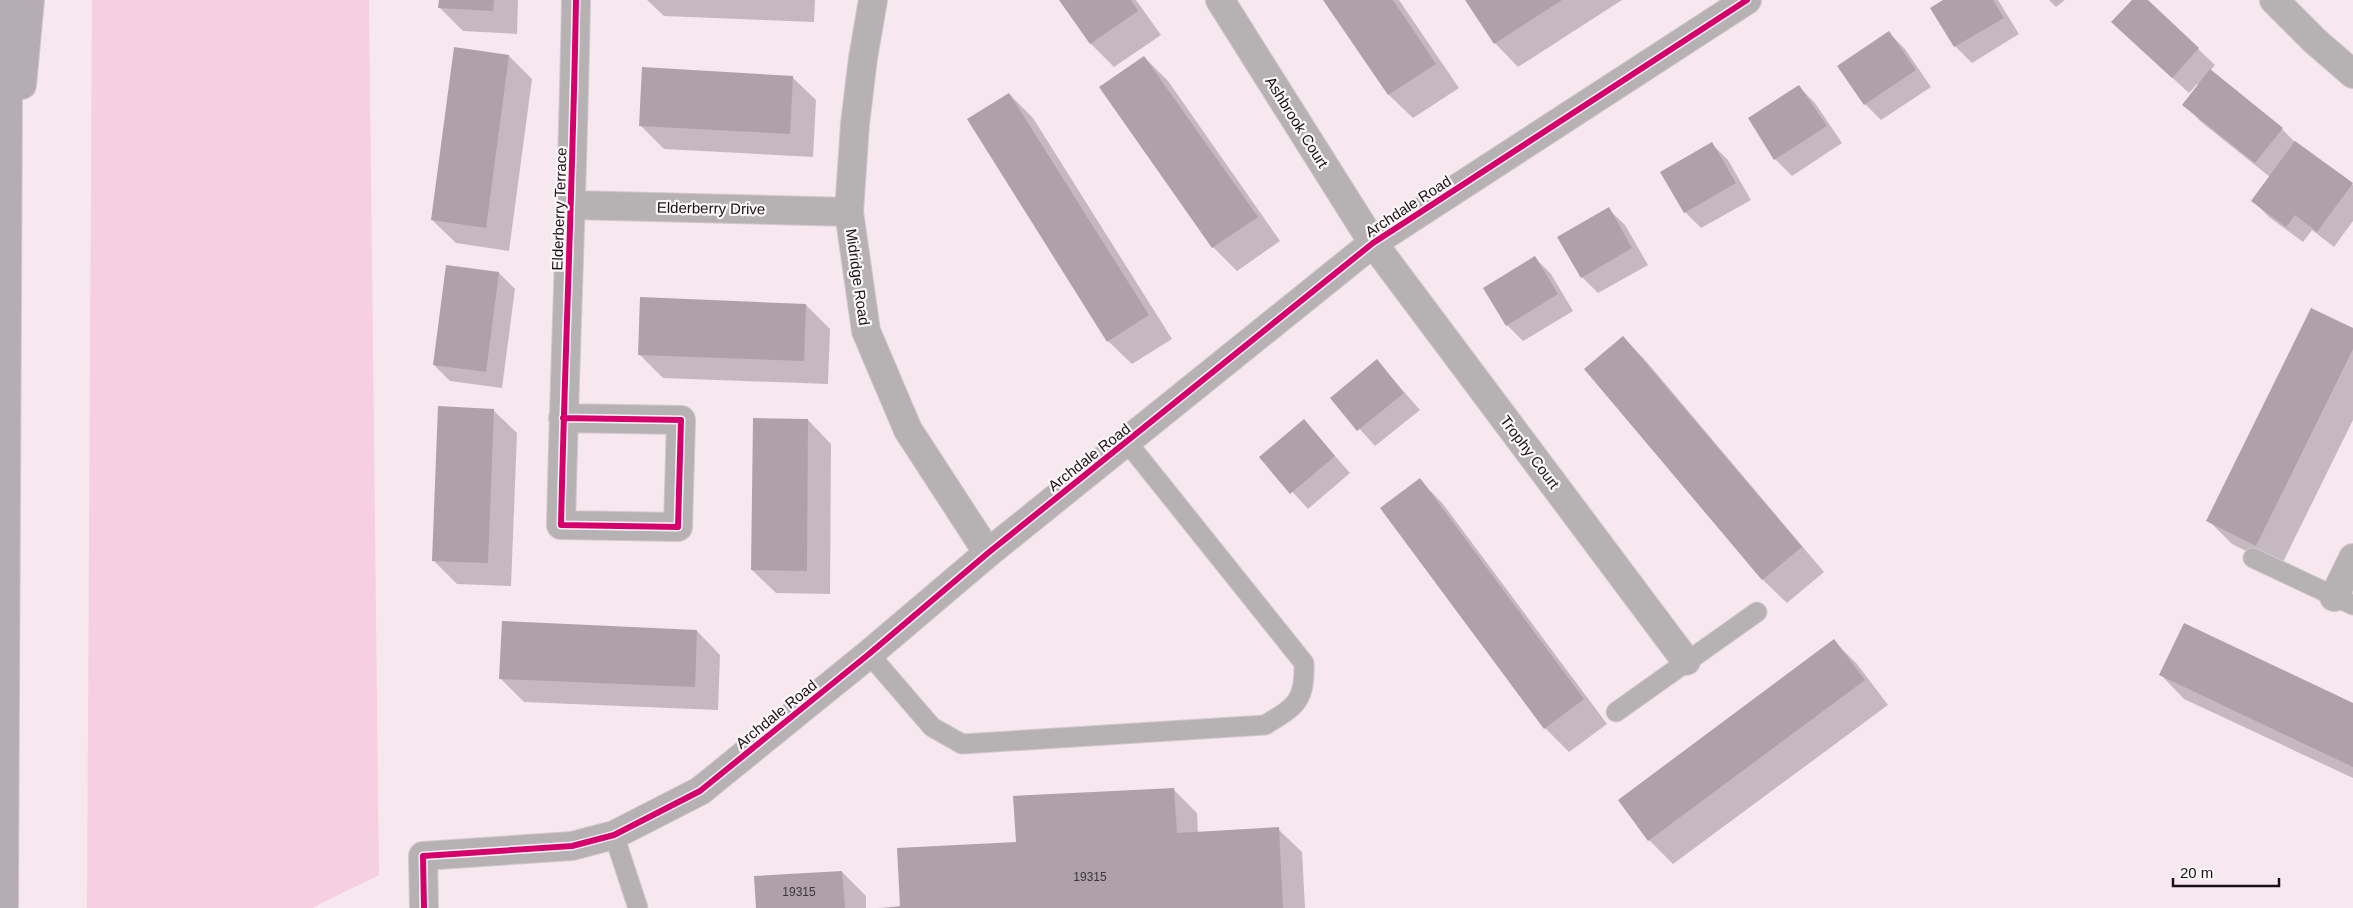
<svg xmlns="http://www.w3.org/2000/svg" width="2353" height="908" viewBox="0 0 2353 908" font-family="Arial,sans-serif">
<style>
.green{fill:#f7cfe2}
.shadow{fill:#0003}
.building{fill:#aea2a8}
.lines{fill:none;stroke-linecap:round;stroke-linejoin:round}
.service-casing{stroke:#d2c7cc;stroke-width:21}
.minor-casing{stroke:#d2c7cc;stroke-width:30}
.motorway-casing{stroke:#d2c7cc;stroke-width:30}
.service{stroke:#b6b2b4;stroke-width:19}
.minor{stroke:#b6b2b4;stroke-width:28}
.motorway{stroke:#b6adb2;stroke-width:28}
.cycleway-casing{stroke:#fbf6f8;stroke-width:9}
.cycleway{stroke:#d6006c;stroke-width:6}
.labels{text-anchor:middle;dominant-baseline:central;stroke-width:4.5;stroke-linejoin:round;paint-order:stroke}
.number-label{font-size:12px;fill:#3e353a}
.street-label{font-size:15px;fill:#191115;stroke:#fbf6f8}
</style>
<rect width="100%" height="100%" fill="#f7e8ef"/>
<polygon class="green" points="92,0 369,0 379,875 312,908 87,908"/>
<g class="shadow">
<polygon points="440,0 518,0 517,34 463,31 440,8"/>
<polygon points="647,0 815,0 814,22 664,16"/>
<polygon points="1060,0 1136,0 1161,35 1114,67 1091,44"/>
<polygon points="1325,0 1399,0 1459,88 1413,118 1389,95"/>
<polygon points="1467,0 1622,0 1518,67 1495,43"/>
<polygon points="1945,0 1998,0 2019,34 1972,63 1955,46 1932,8"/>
<polygon points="2049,0 2065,0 2056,7"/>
<polygon points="2134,0 2146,0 2215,65 2210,71 2282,129 2298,145 2353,185 2353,221 2334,247 2312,230 2303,242 2269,217 2253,201 2270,177 2200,121 2184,104 2199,85 2197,84 2189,93 2129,38"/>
<polygon points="1889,33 1905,49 1931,87 1881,120 1865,104"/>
<polygon points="509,56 532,79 509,251 456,243 432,220"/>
<polygon points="1144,57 1168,81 1280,241 1237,271 1213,247 1101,88"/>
<polygon points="792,77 816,100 813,157 664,149 640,125"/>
<polygon points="1799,87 1815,103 1842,143 1792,176 1775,159 1750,119"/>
<polygon points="1009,94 1033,118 1172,339 1132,364 1108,341"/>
<polygon points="1712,144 1728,160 1751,200 1701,228 1685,212"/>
<polygon points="1608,209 1625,225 1648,265 1598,293 1582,277"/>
<polygon points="1535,258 1551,274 1573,311 1523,341 1507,325"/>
<polygon points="499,273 515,289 502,388 450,381 434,365"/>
<polygon points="806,305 830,329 828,384 663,378 639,354"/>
<polygon points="2353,330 2353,420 2280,568 2232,544 2208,520"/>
<polygon points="1623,337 1646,361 1824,572 1787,603 1763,580 1586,369"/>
<polygon points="1377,361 1420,410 1375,446 1332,398"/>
<polygon points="493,410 517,433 511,586 457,584 433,560"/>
<polygon points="808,420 831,444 830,594 776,593 752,570"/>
<polygon points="1304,421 1350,473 1308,509 1261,457"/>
<polygon points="1420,480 1443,504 1607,724 1569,752 1545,728 1382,508"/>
<polygon points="697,631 720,655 718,710 524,702 500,678"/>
<polygon points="1834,641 1857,664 1888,705 1673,864 1649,840 1619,801"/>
<polygon points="2161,675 2353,704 2353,778 2184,699"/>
<polygon points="1173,789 1197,813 1198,833 1278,829 1302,852 1305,908 875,908 902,907 1017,843"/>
<polygon points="842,872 866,896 866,908 757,908"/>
</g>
<g class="building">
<polygon points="439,0 494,0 493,11 438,8"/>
<polygon points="1059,0 1131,0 1138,11 1090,44"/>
<polygon points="1323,0 1393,0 1436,64 1388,95"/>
<polygon points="1465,0 1562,0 1494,44"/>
<polygon points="1943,0 1993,0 2004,18 1954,47 1930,8"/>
<polygon points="2132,0 2148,0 2199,48 2172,78 2111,22"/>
<polygon points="1889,31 1916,70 1864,105 1837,66"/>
<polygon points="454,47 509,55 486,228 431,220"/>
<polygon points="1144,56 1258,217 1212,248 1099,87"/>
<polygon points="642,67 793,76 790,134 639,126"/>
<polygon points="2210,69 2283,128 2255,163 2182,105"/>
<polygon points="1799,85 1827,126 1774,160 1748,118"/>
<polygon points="1009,93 1149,315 1107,342 967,119"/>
<polygon points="2295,141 2353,183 2317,232 2295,215 2286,227 2251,201"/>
<polygon points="1712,142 1736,183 1684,213 1660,172"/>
<polygon points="1609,207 1632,248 1581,278 1557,237"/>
<polygon points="1535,256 1558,294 1506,326 1483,288"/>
<polygon points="446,265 499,272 486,372 433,365"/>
<polygon points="640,297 806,304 804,361 638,355"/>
<polygon points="2311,308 2353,328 2353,349 2256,546 2206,521"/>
<polygon points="1623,336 1802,547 1762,580 1584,369"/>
<polygon points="1377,359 1404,393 1357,431 1330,398"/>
<polygon points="438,406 494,409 488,563 432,561"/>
<polygon points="753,418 808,419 807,571 751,570"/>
<polygon points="1304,419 1335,456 1290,494 1259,457"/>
<polygon points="1420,478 1584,699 1544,729 1380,508"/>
<polygon points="502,621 697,630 695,687 499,679"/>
<polygon points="2184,623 2353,703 2353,767 2159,675"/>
<polygon points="1834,639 1865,680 1648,841 1618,800"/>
<polygon points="1174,788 1177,833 1279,827 1283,908 883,908 900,906 897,848 1016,842 1013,796"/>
<polygon points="842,871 845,908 756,908 754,876"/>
</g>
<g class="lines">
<defs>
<g id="service">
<polyline points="2253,558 2353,605"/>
<path d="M 869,654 L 932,727 L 962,744 L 1265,725 C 1296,706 1305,702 1304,663 L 1127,442"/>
<polyline points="1616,712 1757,612"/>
<polyline points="614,835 638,908"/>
</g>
<g id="minor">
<polyline points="873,0 863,58 855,124 849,212 866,331 908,430 988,553"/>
<polyline points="1220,0 1373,243 1686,661"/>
<polyline points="2274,0 2315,41 2353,74"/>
<polyline points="572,205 849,212"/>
<path d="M 563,418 L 681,420 L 678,527 L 561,525 C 565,350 573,175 576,0"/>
<polyline points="2334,597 2353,558"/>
<polyline points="424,908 423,856 572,846 614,835 700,791 869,654 988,553 1373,243 1747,0"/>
</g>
<g id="motorway">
<polyline points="22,85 30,0"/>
<polyline points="4,908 8,94 5,0"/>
</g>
</defs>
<use href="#service" class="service-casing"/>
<use href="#minor" class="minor-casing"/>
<use href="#motorway" class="motorway-casing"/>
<use href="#service" class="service"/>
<use href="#minor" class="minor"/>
<use href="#motorway" class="motorway"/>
<defs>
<g id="cycleway">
<path d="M 563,418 L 681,420 L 678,527 L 561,525 C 565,350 573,175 576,0"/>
<polyline points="424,908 423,856 572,846 614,835 700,791 869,654 988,553 1373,243 1747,0"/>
</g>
</defs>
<use href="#cycleway" class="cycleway-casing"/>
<use href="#cycleway" class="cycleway"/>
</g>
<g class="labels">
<g class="number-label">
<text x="1090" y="877">19315</text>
<text x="799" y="892">19315</text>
</g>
<g class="street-label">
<text transform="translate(1297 122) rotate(58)">Ashbrook Court</text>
<text transform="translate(1408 206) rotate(-33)">Archdale Road</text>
<text transform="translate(711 208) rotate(1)">Elderberry Drive</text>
<text transform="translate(559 209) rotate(-88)">Elderberry Terrace</text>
<text transform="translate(858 277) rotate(82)">Midridge Road</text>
<text transform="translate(1530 452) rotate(53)">Trophy Court</text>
<text transform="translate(1089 457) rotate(-38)">Archdale Road</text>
<text transform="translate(776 714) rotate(-39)">Archdale Road</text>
</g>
</g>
<path d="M2173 878v8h106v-8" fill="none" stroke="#191115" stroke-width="2.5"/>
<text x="2180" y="878" font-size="15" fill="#191115" stroke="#fbf6f8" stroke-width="4" paint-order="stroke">20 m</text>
</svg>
